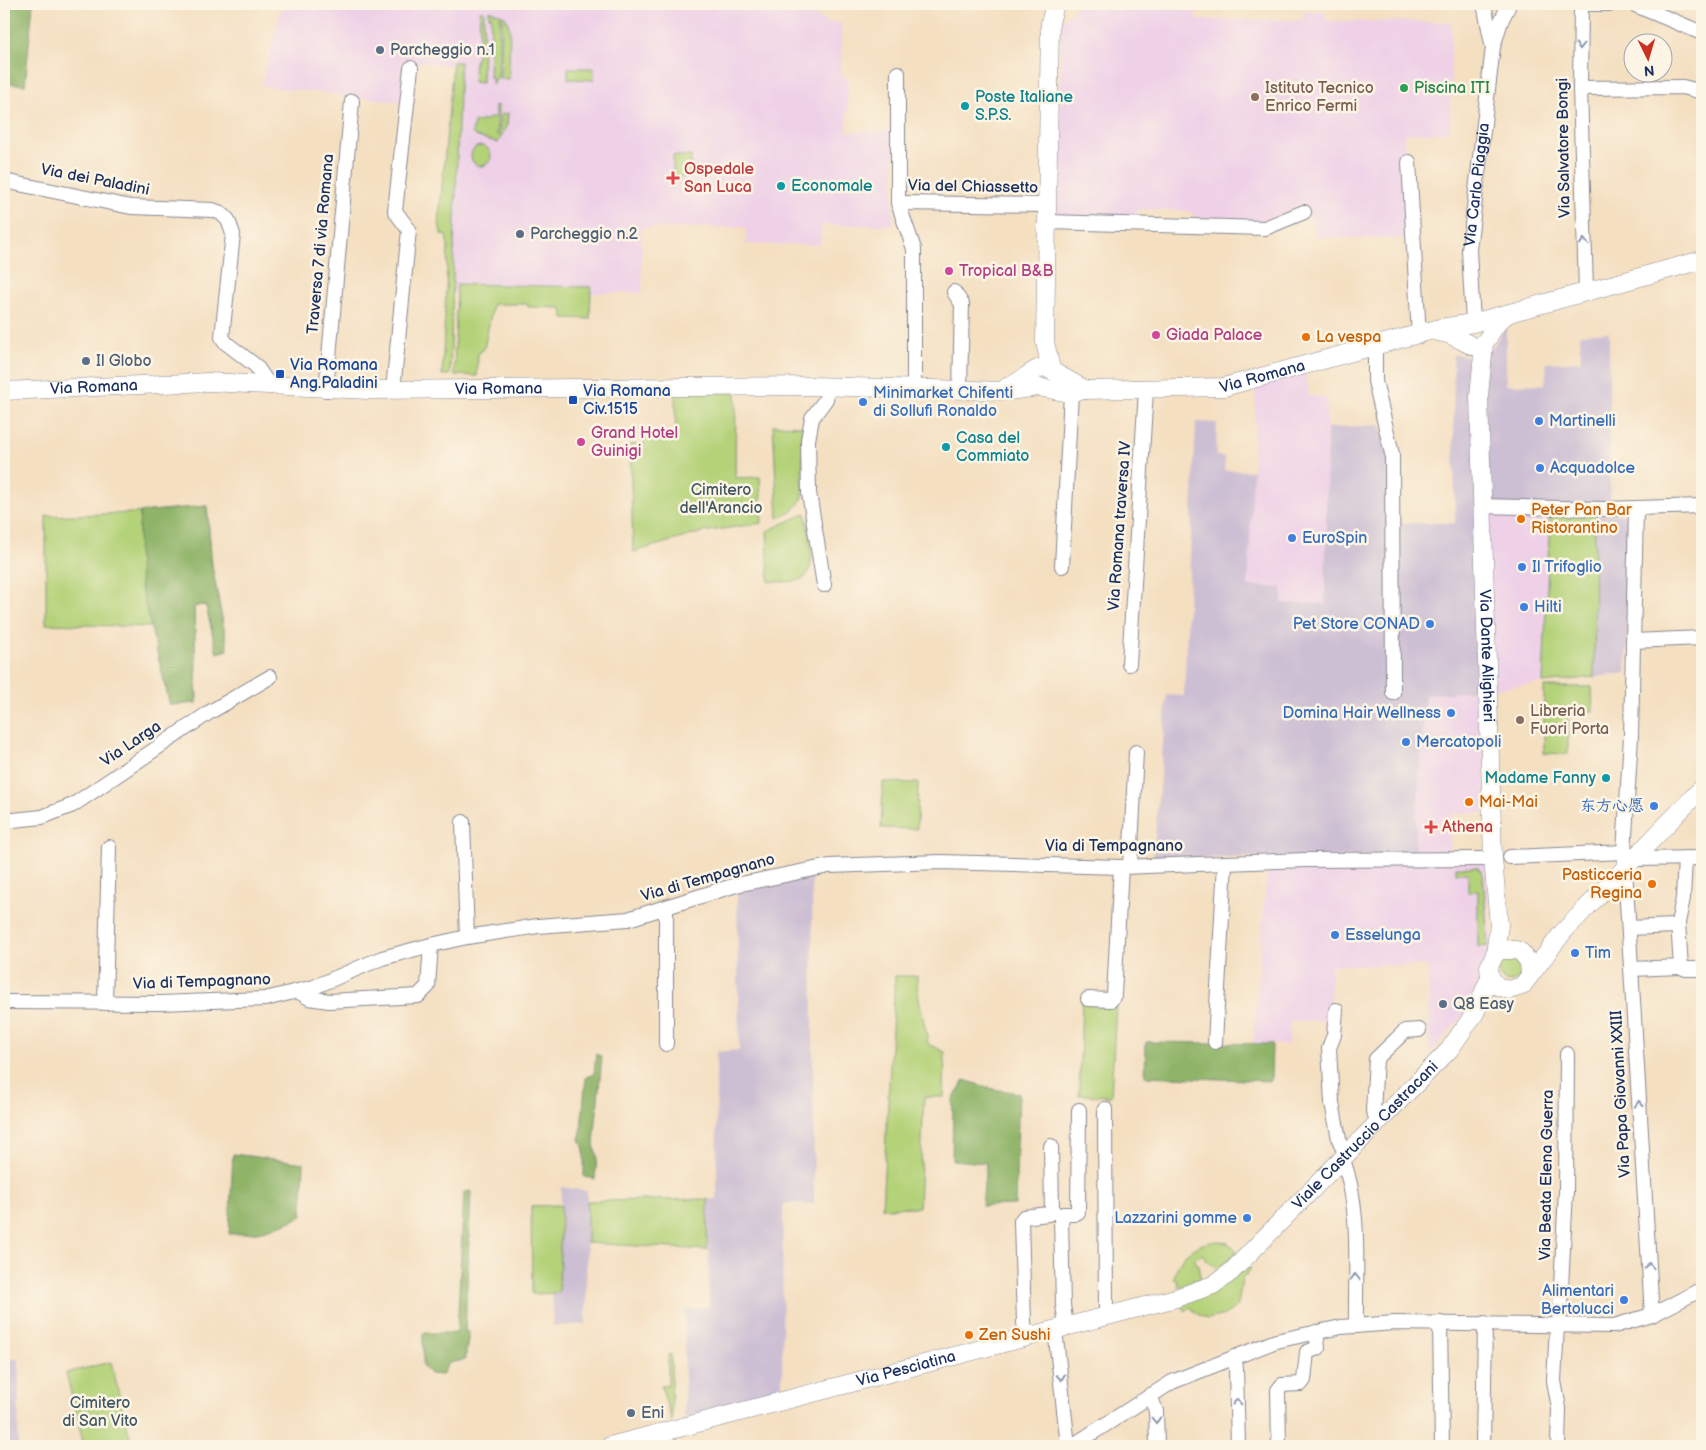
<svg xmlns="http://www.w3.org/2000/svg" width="1706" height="1450" viewBox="0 0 1706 1450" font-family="'Balsamiq Sans','LXGW WenKai TC',sans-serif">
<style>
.built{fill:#eed0e7}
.industrial{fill:#ccbed3}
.green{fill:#b4d278;stroke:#68806b}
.forest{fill:#8fb468;stroke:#557263}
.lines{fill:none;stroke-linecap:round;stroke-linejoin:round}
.minor-casing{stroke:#888790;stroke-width:16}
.major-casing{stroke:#888790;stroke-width:19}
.minor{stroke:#fff;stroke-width:14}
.major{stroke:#fff;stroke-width:18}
.oneway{stroke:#8d97ae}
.service-dot{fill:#5c6f8a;stroke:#fcf5e5;stroke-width:2}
.leisure-dot{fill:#2e9e5b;stroke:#fcf5e5;stroke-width:2}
.education-dot{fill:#8d6e63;stroke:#fcf5e5;stroke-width:2}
.culture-dot{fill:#0f9aa8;stroke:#fcf5e5;stroke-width:2}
.health-dot{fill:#e0444e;stroke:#fcf5e5;stroke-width:2}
.hotel-dot{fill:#d1479c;stroke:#fcf5e5;stroke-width:2}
.food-dot{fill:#e8710a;stroke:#fcf5e5;stroke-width:2}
.transit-dot{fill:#1a4fb4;stroke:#fcf5e5;stroke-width:2}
.shop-dot{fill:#3f7fe0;stroke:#fcf5e5;stroke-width:2}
.labels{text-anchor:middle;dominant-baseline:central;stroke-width:5;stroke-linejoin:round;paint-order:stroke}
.service-label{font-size:16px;fill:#4e5e75;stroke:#fcf5e5;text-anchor:start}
.education-label{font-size:16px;fill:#785e54;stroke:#fcf5e5;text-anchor:start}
.leisure-label{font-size:16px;fill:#27864d;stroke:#fcf5e5;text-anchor:start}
.culture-label{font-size:16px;fill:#0d838f;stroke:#fcf5e5;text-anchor:start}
.street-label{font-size:16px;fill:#1b2f5e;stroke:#fcf5e5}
.health-label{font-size:16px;fill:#be3a42;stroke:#fcf5e5;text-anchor:start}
.hotel-label{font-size:16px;fill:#b23c85;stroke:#fcf5e5;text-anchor:start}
.food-label{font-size:16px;fill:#c56008;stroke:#fcf5e5;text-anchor:start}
.transit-label{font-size:16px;fill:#164399;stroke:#fcf5e5;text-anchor:start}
.shop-label{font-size:16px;fill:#366cbe;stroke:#fcf5e5;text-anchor:start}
.park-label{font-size:16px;fill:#415864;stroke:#fcf5e5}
</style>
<rect width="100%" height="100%" fill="#fcf5e5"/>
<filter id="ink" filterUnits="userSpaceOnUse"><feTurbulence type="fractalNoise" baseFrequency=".02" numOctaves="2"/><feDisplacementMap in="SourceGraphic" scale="10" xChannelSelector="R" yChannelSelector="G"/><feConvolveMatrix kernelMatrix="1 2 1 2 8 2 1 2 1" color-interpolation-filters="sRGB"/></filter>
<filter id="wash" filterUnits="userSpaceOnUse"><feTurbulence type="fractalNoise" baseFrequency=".0096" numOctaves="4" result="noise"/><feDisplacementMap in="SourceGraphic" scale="20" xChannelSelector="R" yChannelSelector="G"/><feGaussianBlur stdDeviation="1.12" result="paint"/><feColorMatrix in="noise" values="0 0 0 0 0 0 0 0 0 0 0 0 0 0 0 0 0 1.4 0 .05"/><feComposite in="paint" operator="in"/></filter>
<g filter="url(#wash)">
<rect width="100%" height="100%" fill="#f4dfc1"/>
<g class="built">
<polygon points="326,4 789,4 827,22 841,23 841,77 848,77 847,132 894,131 893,225 822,225 820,245 746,244 746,227 641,228 642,293 448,293 459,66 406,61 402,102 261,86 281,10"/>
<polygon points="1079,4 1195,4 1196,20 1303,20 1303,12 1325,12 1326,21 1451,22 1450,132 1404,134 1408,239 1318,237 1303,204 1264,221 1196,219 1190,211 1137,209 1136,220 1058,217 1061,22"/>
<polygon points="1306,373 1309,396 1327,398 1325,604 1281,603 1248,586 1256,387"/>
<polygon points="1509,513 1550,513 1543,683 1482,690 1486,812 1451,814 1450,853 1486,855 1488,921 1493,944 1480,991 1475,1002 1429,1055 1428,966 1331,965 1330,1020 1290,1022 1288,1045 1253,1043 1268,857 1414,853 1425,695 1481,690 1474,514"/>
</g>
<g class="industrial">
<polygon points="1506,327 1506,385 1545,384 1547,363 1581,361 1580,334 1609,332 1610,512 1626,516 1632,524 1626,673 1594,677 1595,514 1475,514 1482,690 1425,695 1414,854 1153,859 1167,695 1184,696 1196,422 1217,423 1216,456 1225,457 1224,470 1253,471 1248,586 1282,588 1282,603 1325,604 1327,428 1380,425 1389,455 1391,523 1455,523 1453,354 1468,356 1489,352"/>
<polygon points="812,875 814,1204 783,1203 782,1391 684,1418 685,1309 709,1307 708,1199 717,1199 716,1052 739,1050 737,893 774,881"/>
<polygon points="561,1187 587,1191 586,1324 553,1326 552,1293 559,1292"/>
<polygon points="4,1359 19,1359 18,1446 4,1446"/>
</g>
<g class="green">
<polygon points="489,10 505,16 510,29 509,79 500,79 502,17 500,17 498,79 494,79 494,84 492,84 492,77 489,77 491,16 489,16"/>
<polygon points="480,11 484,11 482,83 473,82 474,66 479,47"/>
<polygon points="453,62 460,62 450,375 442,375 448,246 446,236 441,234 439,221"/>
<polygon points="568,68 594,68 594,80 568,79"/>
<path d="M 495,105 L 498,106 L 497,135 L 499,135 L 500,115 L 508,113 L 507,125 L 498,143 C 490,139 477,139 472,133 L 474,123 L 495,117 Z"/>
<circle cx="481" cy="156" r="10"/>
<polygon points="673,156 691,156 690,178 673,177"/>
<polygon points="457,284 591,287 590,319 563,318 562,308 528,307 528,304 493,304 484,349 478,354 477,376 454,375"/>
<polygon points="1695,352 1702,352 1702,435 1698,435 1699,398"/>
<polygon points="675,392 736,393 735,478 760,477 762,523 703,532 633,552 630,444 644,445 644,438 676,440"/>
<polygon points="773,425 803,426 803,498 793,511 778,518"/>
<polygon points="207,506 212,566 228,650 217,653 206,606 201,605 194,607 197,703 170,705 152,627 46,624 46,516 134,513"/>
<path d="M 806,513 C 808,528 818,568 804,578 C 796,584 779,581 769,582 L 767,531 Z"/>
<polygon points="1550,513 1595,514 1594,677 1543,683"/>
<polygon points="1544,687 1592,687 1593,711 1568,711 1568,754 1544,753"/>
<polygon points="883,782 918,783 917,829 881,828"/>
<polygon points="1456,867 1477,867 1483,874 1488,946 1478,947 1478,891 1468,892 1468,873 1456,873"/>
<circle cx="1510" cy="970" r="12"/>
<path d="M 895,976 L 917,976 C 917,999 925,1021 928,1044 L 945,1052 L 944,1097 L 924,1097 L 919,1207 L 882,1208 Z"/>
<polygon points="1082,1001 1116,1004 1111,1096 1079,1095"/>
<polygon points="708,1199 707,1250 587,1243 587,1201"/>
<polygon points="561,1205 559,1293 532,1294 531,1206"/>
<path d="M 1218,1241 L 1228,1243 L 1237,1252 L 1218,1269 L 1206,1260 L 1203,1254 L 1194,1259 L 1198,1266 L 1201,1280 L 1178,1287 L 1177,1280 L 1174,1278 C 1178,1255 1195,1243 1218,1241 Z"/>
<polygon points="1248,1267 1251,1269 1242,1279 1238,1306 1224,1315 1208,1319 1199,1315 1190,1307 1186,1311 1181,1305"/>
<polygon points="671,1354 672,1421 661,1386 668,1385 668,1355"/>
<polygon points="111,1362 132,1446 84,1446 66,1373"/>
</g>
<g class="forest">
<polygon points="7,4 33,4 25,85 4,83 4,38"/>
<polygon points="207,506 212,566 228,650 217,653 206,606 201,605 194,607 197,703 170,705 141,588 138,551 140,512"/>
<polygon points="1146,1042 1272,1044 1271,1081 1145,1076"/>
<polygon points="596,1054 602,1056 594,1144 597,1157 595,1179 584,1177 584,1149 580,1139 586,1077 594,1074"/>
<polygon points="964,1080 993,1089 1019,1093 1015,1205 982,1206 986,1163 952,1160 953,1100"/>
<path d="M 233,1154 L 304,1163 L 302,1216 C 275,1229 259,1234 229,1234 Z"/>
<polygon points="471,1191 465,1332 469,1332 465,1360 448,1363 442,1375 430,1374 423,1366 423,1333 457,1333 464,1192"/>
</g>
</g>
<g filter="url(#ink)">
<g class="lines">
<defs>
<g id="minor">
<polyline points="1484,4 1492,44"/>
<polyline points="1581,4 1580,88 1586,291"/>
<polyline points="1581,4 1612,4"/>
<polyline points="1633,4 1702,33"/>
<polyline points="898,73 898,203 914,249 914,389"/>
<polyline points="1580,88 1683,87 1702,92"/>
<polyline points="1409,162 1419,336"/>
<polyline points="4,181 131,207 213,210 221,213 228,220 233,234 222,337 226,343 256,366 269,385"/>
<polyline points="898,203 1048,205"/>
<polyline points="1048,222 1265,228 1304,212"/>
<polyline points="954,292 962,304 960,390"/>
<path id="s1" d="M 1473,323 L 1469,250 L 1493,47 L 1501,21 L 1508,7"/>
<polyline points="1375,348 1375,381 1392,454 1393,693"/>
<polyline points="326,390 352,101"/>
<polyline points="393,390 409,230 395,211 411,68"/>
<polyline points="1481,506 1603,509 1702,506"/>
<polyline points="1636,509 1631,736 1624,852 1652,1315"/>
<polyline points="1062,566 1071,393"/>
<polyline points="824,585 809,493 808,440 812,418 826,399 828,386"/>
<polyline points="1633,641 1702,638"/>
<polyline points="1129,664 1146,390"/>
<polyline points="4,821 42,817 73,805 210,712 270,677"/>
<polyline points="463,822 467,937"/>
<polyline points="1510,857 1624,852"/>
<polyline points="1636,859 1702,858"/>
<polyline points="1130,866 1136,752"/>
<polyline points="666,908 666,1044"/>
<polyline points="1629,928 1675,926 1678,923 1683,898 1685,858"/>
<polyline points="1681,967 1686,969 1702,969"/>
<polyline points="1631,969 1681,967 1678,923"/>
<polyline points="299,992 309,998 329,1001 418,996 428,986 431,945"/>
<polyline points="1088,999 1111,1000 1114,995 1121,867"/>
<polyline points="4,1002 161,1003 265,999 314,987 382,958 431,945 467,937 538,926 628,919 736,885 829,866 939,862 1121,867 1306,860 1493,859"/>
<polyline points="105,1003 109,847"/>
<polyline points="1336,1010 1334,1035 1329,1048 1332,1103 1339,1139 1345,1154"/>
<polyline points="1215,1042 1225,863"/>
<polyline points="1105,1109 1106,1316"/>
<polyline points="1378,1121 1373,1111 1376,1059 1405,1031 1419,1030"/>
<path d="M 1342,1157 C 1362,1208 1355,1271 1356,1326"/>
<polyline points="1440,1323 1442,1446"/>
<polyline points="1066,1326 1063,1305 1061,1219 1063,1214 1074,1214 1078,1212 1079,1110"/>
<polyline points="1557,1326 1554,1381 1559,1408 1558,1446"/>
<polyline points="1559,1326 1566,1191 1567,1054"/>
<polyline points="1055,1329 1068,1446"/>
<polyline points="1027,1337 1024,1323 1021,1221 1024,1217 1048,1214 1052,1212 1051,1146"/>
<polyline points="1234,1357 1236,1368 1238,1446"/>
<polyline points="1150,1395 1156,1411 1157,1446"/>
<polyline points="1072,1446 1172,1382 1276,1341 1341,1327 1395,1323 1614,1326 1652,1315 1702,1289"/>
<polyline points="1279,1446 1278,1390 1282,1385 1301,1384 1304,1380 1307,1352 1318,1348 1316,1332"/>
<polyline points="1483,1446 1485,1323"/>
</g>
<g id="major">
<path d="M 1437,332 C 1457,333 1466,347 1479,347 C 1490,341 1492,323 1508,314"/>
<path id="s2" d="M 1484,344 L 1479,396 L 1493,859 L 1499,925 L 1495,954"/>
<polyline points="1051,369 1045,342 1050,23 1055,4"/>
<path d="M 1007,387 C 1021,383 1034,367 1045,367 L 1086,390"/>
<path id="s3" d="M 4,391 L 209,382 L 368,390 L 811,386 L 1009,391 L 1038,387 L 1064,392 L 1086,390 L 1224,387 L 1440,328 L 1473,323 L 1702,260"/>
<polyline points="1530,975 1529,962 1521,952 1516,950 1501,950 1495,954 1489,967 1490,977 1497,986 1509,990 1522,986 1563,932 1702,788"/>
<path id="s4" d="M 610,1446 L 1176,1298 L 1213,1285 L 1231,1272 L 1449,1050 L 1475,1013 L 1490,977"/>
</g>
</defs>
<use href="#minor" class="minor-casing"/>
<use href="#major" class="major-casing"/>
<use href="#minor" class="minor"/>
<use href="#major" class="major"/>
</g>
<defs><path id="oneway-chevron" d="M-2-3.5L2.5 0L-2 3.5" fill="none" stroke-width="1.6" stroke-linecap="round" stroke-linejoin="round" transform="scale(1.25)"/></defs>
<g class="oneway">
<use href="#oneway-chevron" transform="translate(1580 46) rotate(91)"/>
<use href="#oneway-chevron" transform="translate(1584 242) rotate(-92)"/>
<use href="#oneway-chevron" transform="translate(1639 1104) rotate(-93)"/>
<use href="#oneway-chevron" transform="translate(1649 1266) rotate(-94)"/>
<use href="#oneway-chevron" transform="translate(1355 1277) rotate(-91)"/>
<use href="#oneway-chevron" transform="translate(1061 1377) rotate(84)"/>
<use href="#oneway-chevron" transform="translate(1237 1402) rotate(-91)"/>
<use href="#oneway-chevron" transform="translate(1156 1420) rotate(88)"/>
</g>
</g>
<g class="service-dot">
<circle cx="380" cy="50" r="5"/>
<circle cx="520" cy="234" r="5"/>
<circle cx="86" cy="361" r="5"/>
<circle cx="1443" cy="1004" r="5"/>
<circle cx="631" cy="1413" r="5"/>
</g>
<circle class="leisure-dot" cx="1404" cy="88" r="5"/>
<g class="education-dot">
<circle cx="1255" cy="97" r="5"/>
<circle cx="1520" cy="720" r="5"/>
</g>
<g class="culture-dot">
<circle cx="965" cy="106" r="5"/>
<circle cx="781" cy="186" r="5"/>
<circle cx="946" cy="447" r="5"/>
<circle cx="1606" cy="778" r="5"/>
</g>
<g class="health-dot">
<path d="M670.5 170.5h5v5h5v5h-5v5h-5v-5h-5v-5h5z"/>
<path d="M1428.5 819.5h5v5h5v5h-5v5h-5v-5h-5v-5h5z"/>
</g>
<g class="hotel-dot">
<circle cx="949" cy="271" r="5"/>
<circle cx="1156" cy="335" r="5"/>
<circle cx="581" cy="442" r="5"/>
</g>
<g class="food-dot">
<circle cx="1306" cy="337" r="5"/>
<circle cx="1521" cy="519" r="5"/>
<circle cx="1469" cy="802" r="5"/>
<circle cx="1652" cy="884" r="5"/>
<circle cx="969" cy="1335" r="5"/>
</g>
<g class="transit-dot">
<rect x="275" y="369" width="10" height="10" rx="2.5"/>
<rect x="568" y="395" width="10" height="10" rx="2.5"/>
</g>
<g class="shop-dot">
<circle cx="863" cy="402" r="5"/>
<circle cx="1539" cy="421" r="5"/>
<circle cx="1540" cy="468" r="5"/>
<circle cx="1292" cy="538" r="5"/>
<circle cx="1522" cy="567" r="5"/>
<circle cx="1524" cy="607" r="5"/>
<circle cx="1430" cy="624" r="5"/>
<circle cx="1451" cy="713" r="5"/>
<circle cx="1406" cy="742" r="5"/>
<circle cx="1654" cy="806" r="5"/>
<circle cx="1335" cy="935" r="5"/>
<circle cx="1575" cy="953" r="5"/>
<circle cx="1247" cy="1218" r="5"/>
<circle cx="1624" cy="1300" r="5"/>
</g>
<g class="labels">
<g class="service-label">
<text x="390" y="50">Parcheggio n.1</text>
<text x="530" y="234">Parcheggio n.2</text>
<text x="96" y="361">Il Globo</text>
<text x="1453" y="1004">Q8 Easy</text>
<text x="641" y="1413">Eni</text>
</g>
<g class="education-label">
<text x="1265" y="88">Istituto Tecnico<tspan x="1265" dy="18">Enrico Fermi</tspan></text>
<text x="1530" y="711">Libreria<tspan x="1530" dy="18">Fuori Porta</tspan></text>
</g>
<g class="leisure-label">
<text x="1414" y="88">Piscina ITI</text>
</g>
<g class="culture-label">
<text x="975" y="97">Poste Italiane<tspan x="975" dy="18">S.P.S.</tspan></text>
<text x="791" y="186">Economale</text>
<text x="956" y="438">Casa del<tspan x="956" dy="18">Commiato</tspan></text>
<text x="1596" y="778" text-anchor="end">Madame Fanny</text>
</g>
<g class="street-label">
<text transform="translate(1564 148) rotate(-91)">Via Salvatore Bongi</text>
<text transform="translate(95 180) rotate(11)">Via dei Paladini</text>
<text stroke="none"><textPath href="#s1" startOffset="139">Via Carlo Piaggia</textPath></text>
<text transform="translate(973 187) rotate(1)">Via del Chiassetto</text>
<text transform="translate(321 244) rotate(-85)">Traversa 7 di via Romana</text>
<text stroke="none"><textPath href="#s3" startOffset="1261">Via Romana</textPath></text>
<text stroke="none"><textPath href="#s3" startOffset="90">Via Romana</textPath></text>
<text stroke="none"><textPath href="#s3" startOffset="495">Via Romana</textPath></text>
<text transform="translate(1120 526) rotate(-86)">Via Romana traversa IV</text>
<text stroke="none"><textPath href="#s2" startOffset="312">Via Dante Alighieri</textPath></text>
<text transform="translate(131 744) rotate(-34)">Via Larga</text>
<text x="1114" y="846">Via di Tempagnano</text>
<text transform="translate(708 878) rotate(-16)">Via di Tempagnano</text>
<text transform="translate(202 982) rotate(-2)">Via di Tempagnano</text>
<text transform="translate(1621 1094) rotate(-93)">Via Papa Giovanni XXIII</text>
<text stroke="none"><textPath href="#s4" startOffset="838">Viale Castruccio Castracani</textPath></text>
<text transform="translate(1547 1175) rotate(-89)">Via Beata Elena Guerra</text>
<text stroke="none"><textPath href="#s4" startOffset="306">Via Pesciatina</textPath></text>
</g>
<g class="health-label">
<text x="684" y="169">Ospedale<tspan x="684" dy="18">San Luca</tspan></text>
<text x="1442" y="827">Athena</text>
</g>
<g class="hotel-label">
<text x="959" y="271">Tropical B&amp;B</text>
<text x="1166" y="335">Giada Palace</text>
<text x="591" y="433">Grand Hotel<tspan x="591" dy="18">Guinigi</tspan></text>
</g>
<g class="food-label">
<text x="1316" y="337">La vespa</text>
<text x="1531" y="510">Peter Pan Bar<tspan x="1531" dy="18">Ristorantino</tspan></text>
<text x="1479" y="802">Mai-Mai</text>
<text x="1642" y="875" text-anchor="end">Pasticceria<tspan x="1642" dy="18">Regina</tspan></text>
<text x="979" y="1335">Zen Sushi</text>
</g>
<g class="transit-label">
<text x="290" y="365">Via Romana<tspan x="290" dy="18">Ang.Paladini</tspan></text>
<text x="583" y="391">Via Romana<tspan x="583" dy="18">Civ.1515</tspan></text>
</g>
<g class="shop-label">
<text x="873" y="393">Minimarket Chifenti<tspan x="873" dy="18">di Sollufi Ronaldo</tspan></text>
<text x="1549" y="421">Martinelli</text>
<text x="1550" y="468">Acquadolce</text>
<text x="1302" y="538">EuroSpin</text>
<text x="1532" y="567">Il Trifoglio</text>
<text x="1534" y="607">Hilti</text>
<text x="1420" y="624" text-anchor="end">Pet Store CONAD</text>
<text x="1441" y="713" text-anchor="end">Domina Hair Wellness</text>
<text x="1416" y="742">Mercatopoli</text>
<text x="1644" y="806" text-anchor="end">东方心愿</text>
<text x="1345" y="935">Esselunga</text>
<text x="1585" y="953">Tim</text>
<text x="1237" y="1218" text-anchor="end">Lazzarini gomme</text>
<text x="1614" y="1291" text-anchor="end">Alimentari<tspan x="1614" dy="18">Bertolucci</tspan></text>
</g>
<g class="park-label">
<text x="721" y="490">Cimitero<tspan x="721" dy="18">dell'Arancio</tspan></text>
<text x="100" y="1403">Cimitero<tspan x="100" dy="18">di San Vito</tspan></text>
</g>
</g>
<rect width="1706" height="1450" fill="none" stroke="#fcf5e5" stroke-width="20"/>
<g transform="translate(1648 58) rotate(175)"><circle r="24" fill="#fcf5e5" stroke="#a2a6af"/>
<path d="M0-4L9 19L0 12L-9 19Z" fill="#c8321e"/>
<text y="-8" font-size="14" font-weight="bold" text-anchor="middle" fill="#1b2f5e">N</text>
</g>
</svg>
